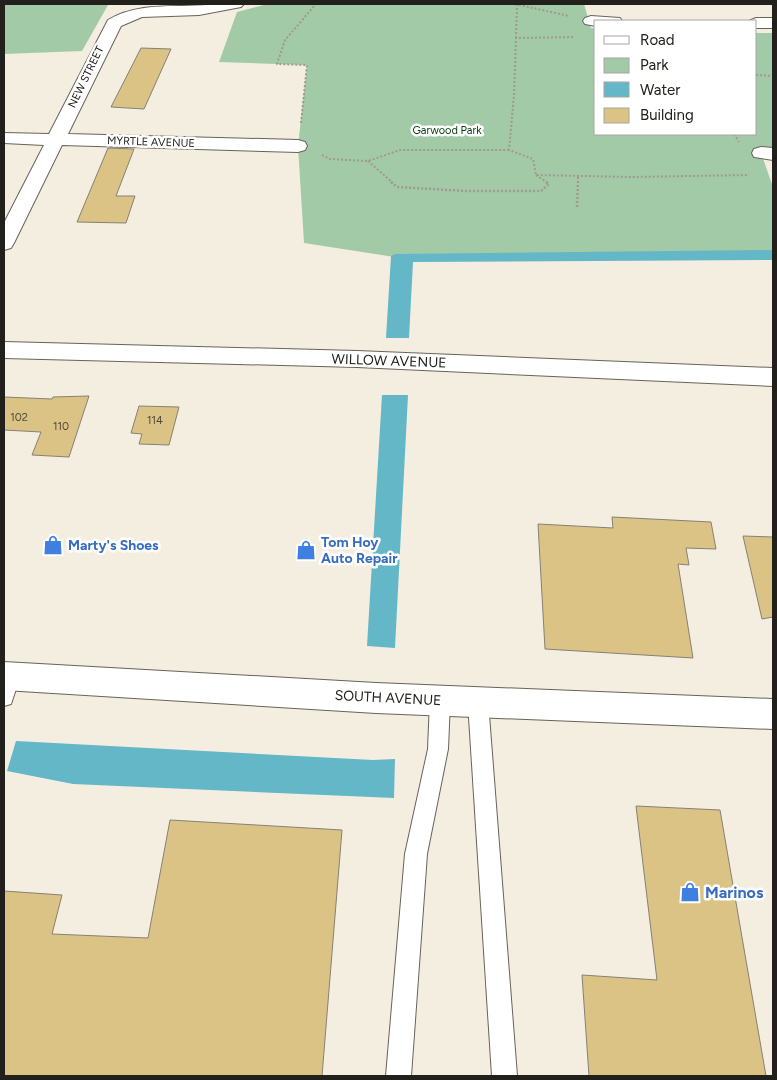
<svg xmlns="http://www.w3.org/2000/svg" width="777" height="1080" viewBox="0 0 777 1080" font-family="Figtree,sans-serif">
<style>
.green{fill:#a3caa6}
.water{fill:#63b7c6}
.building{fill:#dbc385;stroke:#868175}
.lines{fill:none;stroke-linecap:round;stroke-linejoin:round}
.lane-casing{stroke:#686357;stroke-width:2}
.street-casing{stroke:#686357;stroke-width:2}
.secondary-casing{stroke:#686357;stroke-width:2}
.path-far1{stroke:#9e9a90;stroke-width:2;stroke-dasharray:2 2;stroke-linecap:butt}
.path{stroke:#9e9a90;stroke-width:2.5;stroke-dasharray:2 2;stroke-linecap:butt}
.lane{fill:#fff;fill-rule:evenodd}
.street{fill:#fff;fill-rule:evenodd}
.secondary{fill:#fff;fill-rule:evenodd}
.labels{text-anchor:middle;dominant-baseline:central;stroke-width:5;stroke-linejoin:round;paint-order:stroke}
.far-street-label{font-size:11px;fill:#22201b;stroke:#fff}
.far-park-label{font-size:11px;fill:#074216;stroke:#fff}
.number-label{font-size:11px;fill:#504936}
.street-label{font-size:14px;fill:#22201b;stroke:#fff}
.shop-label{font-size:14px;font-weight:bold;fill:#366cbe;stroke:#fff;text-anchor:start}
.near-shop-label{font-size:16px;font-weight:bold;fill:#366cbe;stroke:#fff;text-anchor:start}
</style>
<rect width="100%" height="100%" fill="#f4eee1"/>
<g class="green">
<polygon points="4,4 137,4 108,5 82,51 4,54"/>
<polygon points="268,4 584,4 591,28 596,29 596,134 756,134 756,33 773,33 773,152 761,153 773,187 773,254 401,258 304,243 298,146 307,65 219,62 237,12"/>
</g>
<g class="water">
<polygon points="773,250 773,260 413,262 409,338 386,338 391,256 395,254"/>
<polygon points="382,395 408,395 395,648 367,646"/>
<polygon points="16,741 373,760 395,759 394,798 73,784 7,771"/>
</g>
<g class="building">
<polygon points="141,48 171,49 144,109 111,107"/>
<polygon points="108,148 134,149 116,196 135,196 126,223 77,222"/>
<polygon points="89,396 69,457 32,455 41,432 4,430 4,397 52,399 53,397"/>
<polygon points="139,406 179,407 169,445 139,444 142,434 131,433"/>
<polygon points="612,517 711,522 716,549 686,548 689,565 678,564 693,658 545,649 538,524 613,528"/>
<polygon points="743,536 773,537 773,617 762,619"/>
<polygon points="636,806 720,810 766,1076 589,1076 582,975 657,980"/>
<polygon points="170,820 342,830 322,1076 4,1076 4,891 62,895 52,934 148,938"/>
</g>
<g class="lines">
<defs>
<g id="lane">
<polygon points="10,668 17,671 20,677 11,704 4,706 4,670"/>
<polygon points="440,692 447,694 450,701 448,749 427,854 411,1076 386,1076 405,854 428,749 430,701 433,694"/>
<polygon points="478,693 485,695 488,702 517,1076 492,1076 468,702 471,695"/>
</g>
<g id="street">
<path d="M 216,4 L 244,4 L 241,7 L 199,15 L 142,17 L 121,26 L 68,134 L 298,140 L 305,142 L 307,146 L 305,150 L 298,152 L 62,145 L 14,243 L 11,248 L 4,250 L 4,223 L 44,145 L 4,143 L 4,133 L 49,134 L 108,20 C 142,0 180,9 216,4 Z"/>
<polygon points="591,16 620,18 622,21 596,21 596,26 585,24 583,21 585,18"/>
<polygon points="756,18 773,18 773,28 756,28 756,21 749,21"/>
<polygon points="761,147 773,148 773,160 754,157 752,153 754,149"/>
<polygon points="4,342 357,351 773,368 773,386 357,367 4,358"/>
</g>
<polygon id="secondary" points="4,662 376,683 773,699 773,729 376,713 4,690"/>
</defs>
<use href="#lane" class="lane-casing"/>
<use href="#street" class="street-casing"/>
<use href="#secondary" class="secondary-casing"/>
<g class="path-far1">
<polyline points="515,4 569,16"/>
<polyline points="573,37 516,38 514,95 509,150 533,159 536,175 631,177 749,175"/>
<polyline points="516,38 517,5"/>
<polyline points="756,75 773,76"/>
<polyline points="301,123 307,65 277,64 285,40 316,4"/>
<polyline points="734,134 739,142"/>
<polyline points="322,155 330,159 368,161 400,150 509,150"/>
<polyline points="368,161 393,183"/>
<polyline points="536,175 548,183"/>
<polyline points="578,183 578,176"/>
</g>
<g class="path">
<polyline points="391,182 397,187 466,191 541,191 549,184 546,182"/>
<polyline points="577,207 578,182"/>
</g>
<use href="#lane" class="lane"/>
<use href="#street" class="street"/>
<use href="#secondary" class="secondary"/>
</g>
<defs>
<symbol id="shop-bare" viewBox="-9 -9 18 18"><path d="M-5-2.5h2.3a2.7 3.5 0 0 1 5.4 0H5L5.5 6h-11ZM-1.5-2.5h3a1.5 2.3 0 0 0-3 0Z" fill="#3f7fe0" stroke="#fff" stroke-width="2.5" paint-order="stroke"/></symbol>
</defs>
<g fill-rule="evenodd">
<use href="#shop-bare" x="39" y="531" width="28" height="28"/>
<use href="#shop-bare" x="292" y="536" width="28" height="28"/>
<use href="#shop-bare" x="676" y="878" width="28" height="28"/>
</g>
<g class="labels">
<g class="far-street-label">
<text transform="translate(86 77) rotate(-64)">NEW STREET</text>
<text transform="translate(151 142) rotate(2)">MYRTLE AVENUE</text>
</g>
<g class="far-park-label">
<text x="447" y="130">Garwood Park</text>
</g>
<g class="number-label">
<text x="19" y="417">102</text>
<text x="155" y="420">114</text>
<text x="61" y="426">110</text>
</g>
<g class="street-label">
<text transform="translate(389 361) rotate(2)">WILLOW AVENUE</text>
<text transform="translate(388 698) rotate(3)">SOUTH AVENUE</text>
</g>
<g class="shop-label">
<text x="321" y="542">Tom Hoy<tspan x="321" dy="16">Auto Repair</tspan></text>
<text x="68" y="545">Marty's Shoes</text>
</g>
<g class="near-shop-label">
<text x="705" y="892">Marinos</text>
</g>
</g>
<rect width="777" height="1080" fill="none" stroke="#22201b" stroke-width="10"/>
<rect x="594" y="20" width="162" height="115" fill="#ffffff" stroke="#a7a6a4"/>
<rect x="604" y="36" width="25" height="8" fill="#ffffff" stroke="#a7a6a4"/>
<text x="640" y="45" font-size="15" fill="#22201b">Road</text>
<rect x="604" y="58" width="25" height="15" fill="#a3caa6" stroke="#a7a6a4"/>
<text x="640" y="70" font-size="15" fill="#22201b">Park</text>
<rect x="604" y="82" width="25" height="15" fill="#63b7c6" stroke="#a7a6a4"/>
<text x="640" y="95" font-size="15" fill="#22201b">Water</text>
<rect x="604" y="108" width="25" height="15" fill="#dbc385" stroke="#a7a6a4"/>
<text x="640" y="120" font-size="15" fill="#22201b">Building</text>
</svg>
